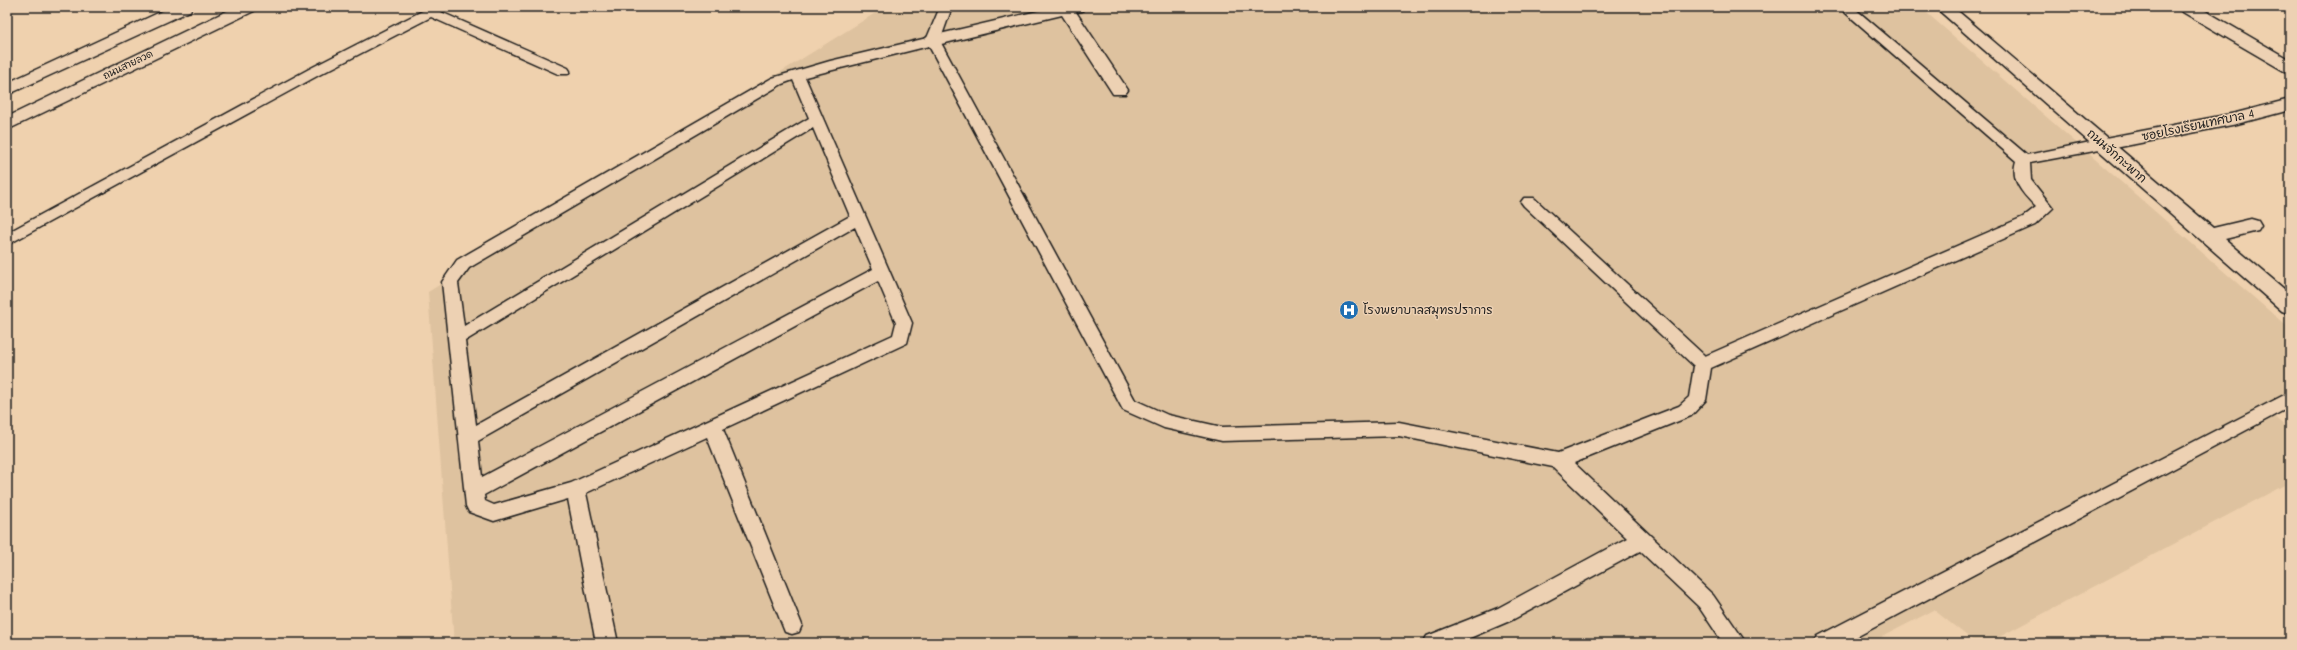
<svg xmlns="http://www.w3.org/2000/svg" width="2297" height="650" viewBox="0 0 2297 650" font-family="'Comic Neue','Playpen Sans Thai',sans-serif">
<style>
.built{fill:#dec29f}
.lines{fill:none;stroke-linecap:round;stroke-linejoin:round}
.service-casing{stroke:#1c1c1c;stroke-width:3}
.minor-casing{stroke:#1c1c1c;stroke-width:3}
.tertiary-casing{stroke:#1c1c1c;stroke-width:3}
.secondary-casing{stroke:#1c1c1c;stroke-width:3}
.service{fill:#edd1b3;fill-rule:evenodd}
.minor{fill:#edd1b3;fill-rule:evenodd}
.tertiary{fill:#edd1b3;fill-rule:evenodd}
.secondary{fill:#edd1b3;fill-rule:evenodd}
.labels{text-anchor:middle;dominant-baseline:central;stroke-width:3;stroke-linejoin:round;paint-order:stroke}
.far-street-label{font-size:10px;fill:#1c1c1c;stroke:#edd1b3}
.street-label{font-size:12px;fill:#1c1c1c;stroke:#edd1b3}
.poi-label{font-size:12px;fill:#1c1c1c;stroke:#edd1b3;text-anchor:start}
</style>
<rect width="100%" height="100%" fill="#efd1ae"/>
<filter id="ink" filterUnits="userSpaceOnUse"><feTurbulence type="fractalNoise" baseFrequency=".025" numOctaves="2"/><feDisplacementMap in="SourceGraphic" scale="8" xChannelSelector="R" yChannelSelector="G"/><feConvolveMatrix kernelMatrix="1 2 1 2 8 2 1 2 1" color-interpolation-filters="sRGB"/></filter>
<g filter="url(#ink)">
<polygon class="built" points="885,7 1920,7 2290,329 2290,405 2268,411 2290,431 2290,482 1988,643 1976,643 1934,610 1870,643 454,643 428,292"/>
<g class="lines">
<defs>
<g id="service">
<polygon points="430,7 446,7 441,12 568,68 570,71 568,74 558,74 431,17 319,75 7,245 7,233 309,69"/>
<path d="M 940,7 L 952,7 L 940,41 L 1135,400 L 1168,415 L 1222,427 L 1399,422 L 1558,453 L 1679,406 L 1689,397 L 1694,366 L 1524,206 L 1521,202 L 1524,198 L 1534,198 L 1705,356 L 2023,217 L 2036,207 C 2023,194 2010,181 2016,161 L 1839,7 L 1853,7 L 2027,155 L 2105,139 L 2112,144 L 2105,149 L 2030,163 L 2031,180 L 2053,208 L 2035,225 L 1711,368 L 1706,400 L 1691,416 L 1574,463 L 1713,595 L 1746,643 L 1723,643 L 1699,607 L 1640,551 L 1512,620 L 1458,643 L 1423,643 L 1427,636 L 1498,608 L 1627,538 L 1553,467 L 1399,436 L 1222,441 L 1164,428 L 1123,410 L 929,46 L 805,77 L 912,323 L 907,343 L 723,429 L 802,625 L 799,632 L 792,634 L 785,632 L 707,437 L 586,493 L 618,643 L 596,643 L 568,499 L 494,521 L 469,512 L 466,506 L 442,282 L 457,260 L 772,78 L 830,61 L 927,38 ZM 793,80 L 809,118 L 464,326 L 458,283 L 469,268 L 782,84 ZM 813,128 L 850,216 L 476,425 L 465,341 ZM 855,227 L 873,269 L 482,477 L 478,441 ZM 878,281 L 896,323 L 893,335 L 571,483 L 494,505 L 485,501 L 484,495 Z"/>
<polygon points="2290,392 2290,407 1845,643 1814,643 1818,636"/>
</g>
<g id="minor">
<polygon points="1055,7 1084,7 1082,11 1076,12 1128,90 1125,94 1113,94 1062,15 933,46 927,45 924,41 927,37"/>
<polygon points="2179,7 2199,7 2290,60 2290,72 2284,71 2181,11"/>
<polygon points="2290,99 2290,110 2237,124 2105,150 2098,148 2096,144 2098,140 2105,138 2236,113"/>
</g>
<polygon id="tertiary" points="1935,7 1953,7 2213,228 2251,219 2258,221 2261,226 2258,231 2225,239 2290,294 2290,314 2282,311"/>
<g id="secondary">
<polygon points="171,7 192,7 190,11 7,95 7,83"/>
<polygon points="235,7 256,7 254,11 7,130 7,117"/>
</g>
</defs>
<use href="#service" class="service-casing"/>
<use href="#minor" class="minor-casing"/>
<use href="#tertiary" class="tertiary-casing"/>
<use href="#secondary" class="secondary-casing"/>
<use href="#service" class="service"/>
<use href="#minor" class="minor"/>
<use href="#tertiary" class="tertiary"/>
<use href="#secondary" class="secondary"/>
</g>
</g>
<defs>
<symbol id="hospital-disc" viewBox="-11 -11 22 22"><circle r="9.5" fill="#1f6fb2" stroke="#edd1b3"/><path d="M-5-5h3v3.5h4V-5h3V5h-3V1.5h-4V5h-3Z" fill="#fff"/></symbol>
</defs>
<g fill-rule="evenodd">
<use href="#hospital-disc" x="1338" y="299" width="22" height="22"/>
</g>
<g class="labels">
<g class="far-street-label">
<text transform="translate(128 65) rotate(-26)">ถนนสายลวด</text>
</g>
<g class="street-label">
<text transform="translate(2198 125) rotate(-12)">ซอยโรงเรียนเทศบาล 4</text>
<text transform="translate(2117 156) rotate(41)">ถนนจักกะพาก</text>
</g>
<g class="poi-label">
<text x="1363" y="310">โรงพยาบาลสมุทรปราการ</text>
</g>
</g>
<rect width="2297" height="650" fill="none" stroke="#edd1b3" stroke-width="24"/>
<rect x="12" y="12" width="2273" height="626" fill="none" stroke="#1c1c1c" stroke-width="1.5" filter="url(#ink)"/>
</svg>
